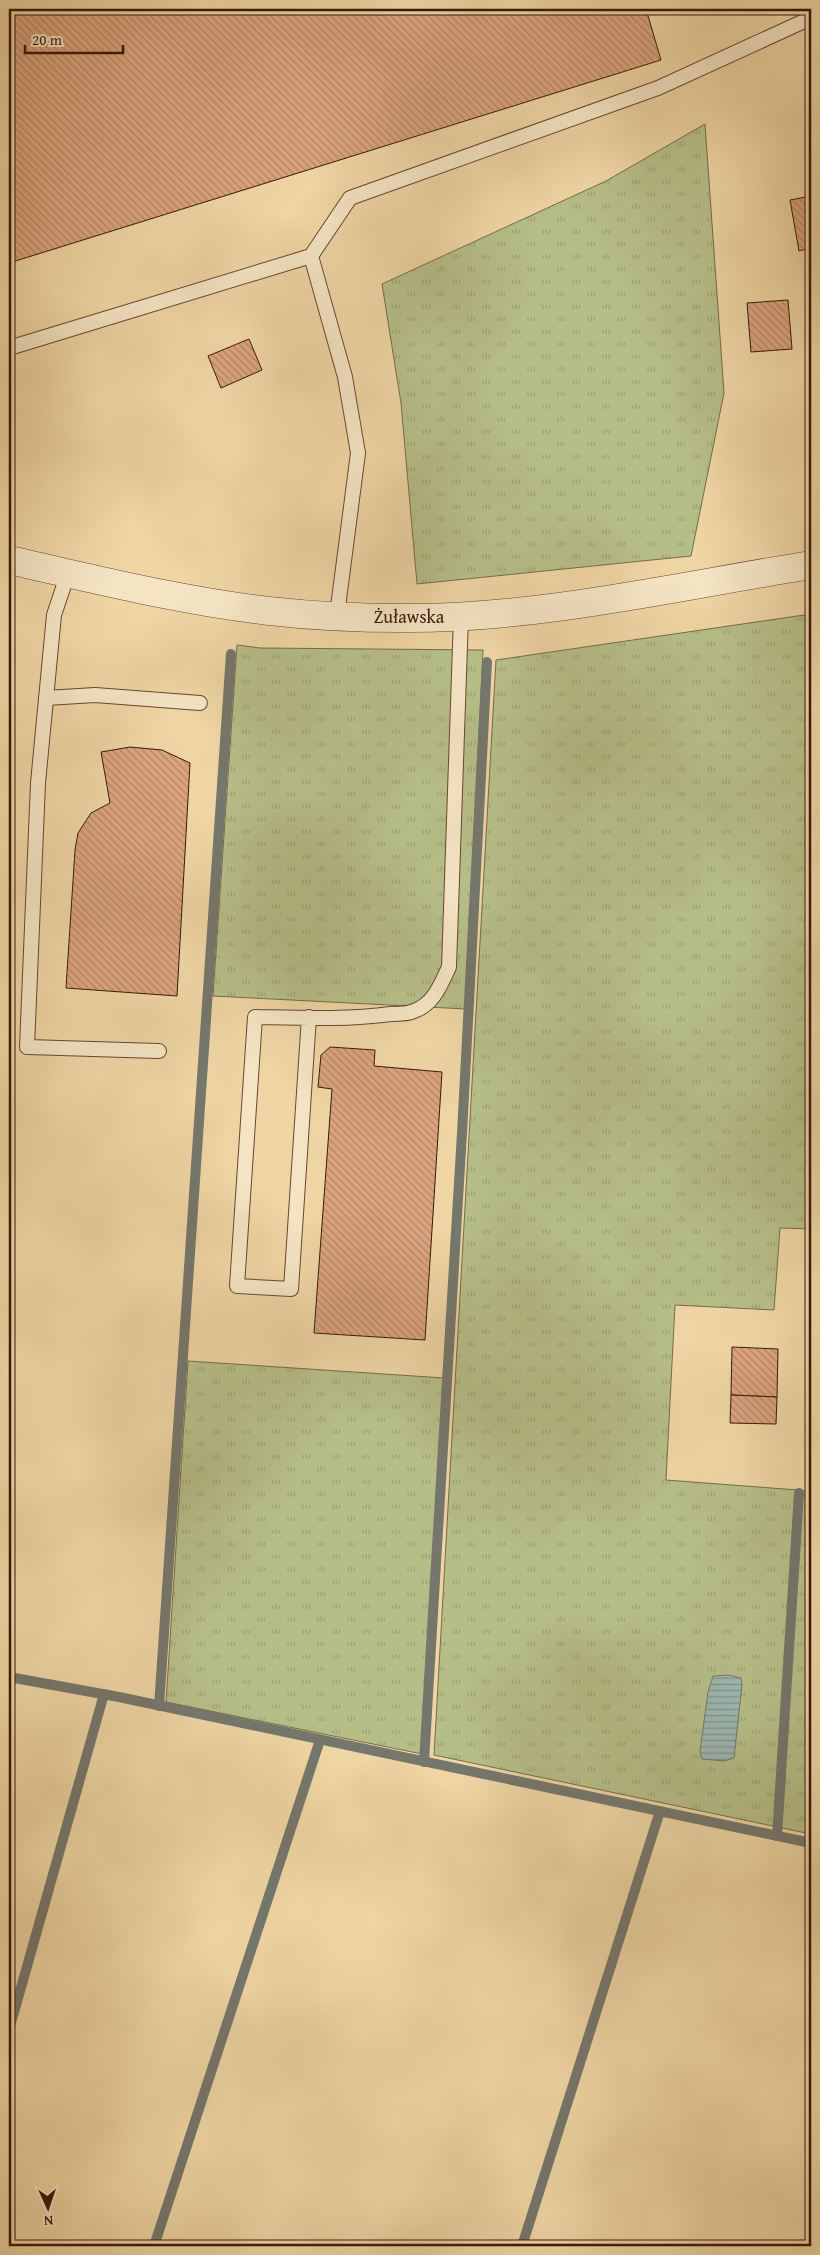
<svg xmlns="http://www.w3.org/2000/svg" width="820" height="2255" viewBox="0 0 820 2255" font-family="'Gentium Book Plus',serif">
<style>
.grass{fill:url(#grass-tufts);stroke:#776b48}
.water{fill:url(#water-rules);stroke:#75776d}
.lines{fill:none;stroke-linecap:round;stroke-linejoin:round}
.stream{stroke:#75776d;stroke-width:10}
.building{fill:url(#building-back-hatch);stroke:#381809}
.service-casing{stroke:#664730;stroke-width:16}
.tertiary-casing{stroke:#664730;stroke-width:29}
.service{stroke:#f5e4c4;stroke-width:14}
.tertiary{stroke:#f5e4c4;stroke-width:28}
.labels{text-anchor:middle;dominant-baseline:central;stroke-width:4;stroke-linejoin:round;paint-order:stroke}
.street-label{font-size:18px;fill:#381809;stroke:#f5e4c4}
</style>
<defs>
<pattern id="grass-tufts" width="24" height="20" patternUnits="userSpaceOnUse" patternTransform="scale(1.25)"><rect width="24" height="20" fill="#b6be88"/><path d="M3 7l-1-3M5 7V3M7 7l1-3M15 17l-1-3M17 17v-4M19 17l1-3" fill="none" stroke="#9da374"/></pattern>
<pattern id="water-rules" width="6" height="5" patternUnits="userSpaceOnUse" patternTransform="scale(1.25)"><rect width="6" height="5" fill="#9db6b0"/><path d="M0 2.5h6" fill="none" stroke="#81938d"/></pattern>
<pattern id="building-back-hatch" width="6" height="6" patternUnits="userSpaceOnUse" patternTransform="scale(1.25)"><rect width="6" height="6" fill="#dba47e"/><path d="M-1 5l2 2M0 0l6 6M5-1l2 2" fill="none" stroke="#b38565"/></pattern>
</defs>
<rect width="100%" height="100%" fill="#efd5a4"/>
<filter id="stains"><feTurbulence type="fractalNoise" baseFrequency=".004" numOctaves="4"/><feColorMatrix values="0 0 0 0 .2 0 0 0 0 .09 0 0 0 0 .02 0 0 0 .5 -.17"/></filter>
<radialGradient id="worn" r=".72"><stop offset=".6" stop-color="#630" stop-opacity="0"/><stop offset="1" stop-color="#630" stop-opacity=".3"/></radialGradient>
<g class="grass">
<polygon points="705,124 724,393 691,556 417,584 401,403 382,284 606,181"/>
<polygon points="811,614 811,1229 780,1228 774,1310 675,1305 666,1480 811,1491 811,1834 434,1755 496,660"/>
<polygon points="237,645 260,648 483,650 466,1009 213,996"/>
<polygon points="188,1361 444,1378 422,1754 166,1702"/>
</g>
<polygon class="water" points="729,1675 741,1678 742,1685 734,1758 724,1761 702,1759 700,1751 708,1692 713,1676"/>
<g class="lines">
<g class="stream">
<polyline points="9,1677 119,1697 811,1843"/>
<polyline points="159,1706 231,654"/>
<polyline points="424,1762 462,1133 487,662"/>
<polyline points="777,1836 799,1493"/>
<polyline points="9,2030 104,1694"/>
<polyline points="154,2246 320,1740"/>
<polyline points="522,2246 660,1811"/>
<polyline points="809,2246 811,2239"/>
</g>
</g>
<g class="building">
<polygon points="9,9 646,9 661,60 9,263"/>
<polygon points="811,196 811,248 799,251 790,200"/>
<polygon points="788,300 792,349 751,352 747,303"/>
<polygon points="249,339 262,370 221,388 208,356"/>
<polygon points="130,747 162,750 190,763 177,996 66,988 75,850 78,833 91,813 110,803 101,752"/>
<polygon points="330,1047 375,1050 374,1066 442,1072 425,1340 314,1333 332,1089 318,1087 321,1055"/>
<polygon points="732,1347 778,1349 777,1397 731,1395"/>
<polygon points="731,1395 777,1397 776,1424 730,1423"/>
</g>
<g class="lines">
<defs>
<g id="service">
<polyline points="311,256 350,198 658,88 811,18"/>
<polyline points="9,348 311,256 345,377 358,453 337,615"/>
<polyline points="68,573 54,615 38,783 27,1047 159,1051"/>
<polyline points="46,698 95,695 200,703"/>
<path d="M 309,1017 L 291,1289 L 237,1286 L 255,1017 C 300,1018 347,1020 391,1014 C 398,1014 408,1014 414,1011 C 434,1004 441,984 449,967 L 461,616"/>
</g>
<path id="tertiary" d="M 9,560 C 95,579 181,601 269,611 C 313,616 359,618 403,618 C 538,619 678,586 811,565"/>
</defs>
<use href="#service" class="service-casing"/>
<use href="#tertiary" class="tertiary-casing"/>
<use href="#service" class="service"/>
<use href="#tertiary" class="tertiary"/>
</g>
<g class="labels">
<g class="street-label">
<text x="409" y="616">Żuławska</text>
</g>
</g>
<rect width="820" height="2255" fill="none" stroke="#efd5a4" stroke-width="30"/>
<rect x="10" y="10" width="800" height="2235" fill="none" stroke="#381809" stroke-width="2.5"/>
<rect x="15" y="15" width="790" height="2225" fill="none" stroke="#381809"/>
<g transform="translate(48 2208) rotate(177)" stroke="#f5e4c4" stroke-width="4" paint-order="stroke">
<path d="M0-4L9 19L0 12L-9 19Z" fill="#381809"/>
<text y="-8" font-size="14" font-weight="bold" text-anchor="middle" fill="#381809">N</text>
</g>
<path d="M25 45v8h98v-8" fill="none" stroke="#381809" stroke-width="2.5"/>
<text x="32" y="45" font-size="15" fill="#381809" stroke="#f5e4c4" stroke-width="4" paint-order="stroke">20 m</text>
<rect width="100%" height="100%" filter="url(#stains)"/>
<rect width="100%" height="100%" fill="url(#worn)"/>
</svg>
